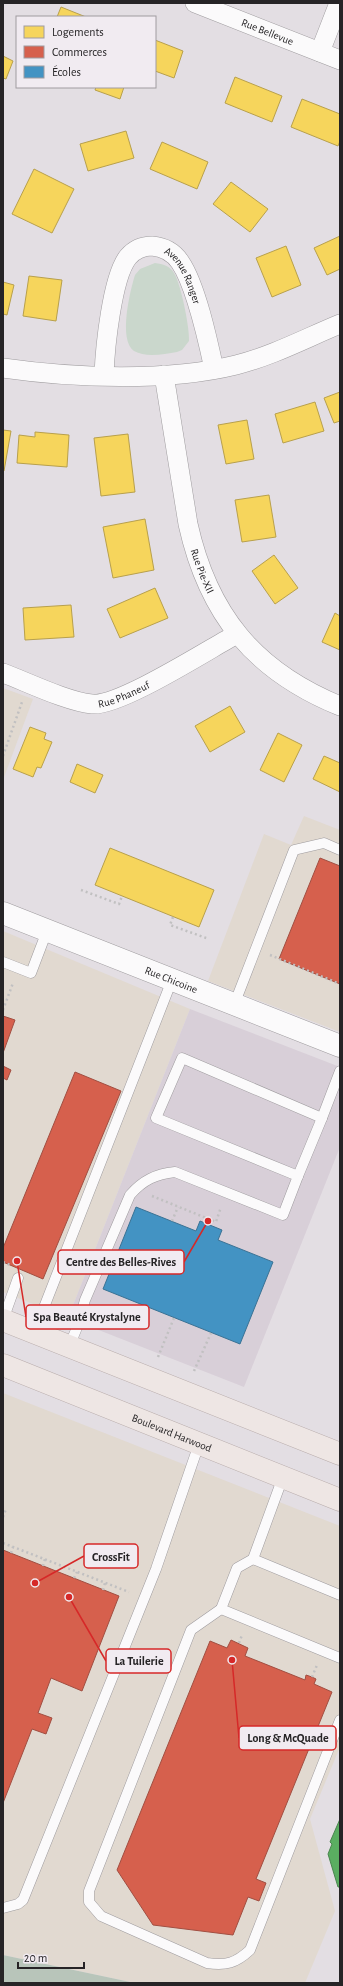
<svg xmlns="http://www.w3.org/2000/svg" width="343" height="1986" viewBox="0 0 343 1986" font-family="'Alegreya Sans',sans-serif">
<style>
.commercial{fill:#e1d9d0}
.built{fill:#d8cfd8}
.green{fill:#cad7cc}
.forest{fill:#b8c5ba}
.homes{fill:#f6d55c;stroke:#b8a04c}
.shops{fill:#d6604d;stroke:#a14e41}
.schools{fill:#4393c3;stroke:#3a7294}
.public{fill:#5aae61;stroke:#4a854f}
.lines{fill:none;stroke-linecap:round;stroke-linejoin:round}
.service-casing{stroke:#9e9b9e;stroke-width:11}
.minor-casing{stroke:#9e9b9e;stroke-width:20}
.tertiary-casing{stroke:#9e9b9e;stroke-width:23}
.trunk-casing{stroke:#b8acab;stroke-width:23}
.path{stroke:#c1c0c1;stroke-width:2.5;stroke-dasharray:2 3;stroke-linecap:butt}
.service{stroke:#fbfafb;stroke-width:10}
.minor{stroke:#fbfafb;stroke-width:19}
.tertiary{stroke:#fbfafb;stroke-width:22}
.trunk{stroke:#eee6e4;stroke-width:22}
.labels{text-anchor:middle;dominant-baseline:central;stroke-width:4;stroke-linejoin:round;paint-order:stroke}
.street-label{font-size:11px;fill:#262426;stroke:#f1ebf1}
.leader{fill:none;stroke:#d62828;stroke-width:1.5}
.callout-dot{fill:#d62828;stroke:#f1ebf1;stroke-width:1.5}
.callout{fill:#f1ebf1;stroke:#d62828;stroke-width:1.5}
.callout-label{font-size:12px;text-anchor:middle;font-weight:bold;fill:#262426}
</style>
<rect width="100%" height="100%" fill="#e3dee3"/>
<g class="commercial">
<polygon points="3,688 33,699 3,780"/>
<polygon points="304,816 340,830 340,1032 208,981 264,834 291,845"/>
<polygon points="3,931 190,1009 68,1318 3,1292"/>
<polygon points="3,1393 340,1526 340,1747 310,1819 335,1911 305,1983 135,1983 3,1955"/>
</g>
<polygon class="built" points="190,1009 340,1067 340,1147 244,1387 68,1318"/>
<path class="green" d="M 155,263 C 163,264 170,266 174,273 C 181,284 190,329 189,341 L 182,350 L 177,352 C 164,354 146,358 134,351 C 118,340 130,291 135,275 L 140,269 Z"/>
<polygon class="forest" points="3,1955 135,1983 3,1983"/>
<g class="homes">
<polygon points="61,7 86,17 57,17"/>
<polygon points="155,40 183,51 174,78 155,71"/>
<polygon points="3,56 13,61 6,79 3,78"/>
<polygon points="235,77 282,96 272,122 225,103"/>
<polygon points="96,87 124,87 120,99 95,90"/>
<polygon points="302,99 340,114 340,141 338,146 291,127"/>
<polygon points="126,131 134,158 88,171 80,144"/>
<polygon points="162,142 208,162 197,189 150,169"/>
<polygon points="34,169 74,189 52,233 12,214"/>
<polygon points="231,182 268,209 250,232 213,204"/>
<polygon points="340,236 340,269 327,275 314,248"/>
<polygon points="286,246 301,285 272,297 256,258"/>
<polygon points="29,276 62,280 56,321 23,316"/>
<polygon points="3,282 14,285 7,315 3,314"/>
<polygon points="340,392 340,421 334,423 324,398"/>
<polygon points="315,402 324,431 283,443 275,414"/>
<polygon points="247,420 254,459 226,464 218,425"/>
<polygon points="3,430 11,431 4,471 3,471"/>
<polygon points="35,432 69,435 67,467 17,463 19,435 35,437"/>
<polygon points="128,434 135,492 101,496 94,438"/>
<polygon points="269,495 276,537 242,542 235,500"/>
<polygon points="145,519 154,570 113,578 103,527"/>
<polygon points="274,555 298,588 275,604 252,571"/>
<polygon points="155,588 168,618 120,638 107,609"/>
<polygon points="71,605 74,637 25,640 23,608"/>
<polygon points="335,613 340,616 340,650 322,642"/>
<polygon points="230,706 245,732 210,752 195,726"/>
<polygon points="30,727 46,733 44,739 52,742 41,768 37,767 33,777 13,769"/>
<polygon points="278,733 302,745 284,782 260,770"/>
<polygon points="324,756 340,763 340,792 313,779"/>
<polygon points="77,764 103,775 95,793 70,782"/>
<polygon points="110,848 214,890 199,927 95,885"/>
</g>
<g class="shops">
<polygon points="320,858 340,866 340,984 279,959"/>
<polygon points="3,1016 15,1020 3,1053"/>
<polygon points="3,1066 11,1070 7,1080 3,1078"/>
<polygon points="75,1072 121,1091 43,1279 3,1262 3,1248"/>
<polygon points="3,1550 119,1596 82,1691 51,1678 38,1713 52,1718 46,1734 32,1729 3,1803"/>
<polygon points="231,1640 248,1648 245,1656 305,1680 306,1675 312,1677 316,1679 314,1684 332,1692 256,1879 266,1883 259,1901 248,1897 233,1935 153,1925 117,1870 210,1641 227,1648"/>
</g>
<polygon class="schools" points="136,1207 196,1231 200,1221 222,1230 218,1240 273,1262 240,1344 103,1289"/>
<polygon class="public" points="340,1819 340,1887 338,1887 328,1854 332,1844 330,1842"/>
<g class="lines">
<defs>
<g id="service">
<polyline points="3,962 31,973 47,931"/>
<polyline points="234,1005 294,850 324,843 340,850"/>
<polyline points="298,1176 322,1118"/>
<polyline points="3,1320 18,1278"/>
<polyline points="34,1333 172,980"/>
<path d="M 69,1347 L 78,1325 L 85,1300 L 130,1195 C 143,1180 156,1174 175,1172 L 283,1215 L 298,1176 L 156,1118 L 182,1058 L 322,1118 L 340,1071"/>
<polyline points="283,1477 253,1559 237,1568 221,1609 340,1658"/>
<polyline points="253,1559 340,1595"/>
<path d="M 221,1609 L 191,1630 L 89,1891 L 89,1902 L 101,1916 L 207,1963 C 226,1966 236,1963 250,1950 L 340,1720"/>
<polyline points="3,1908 18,1904 23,1900 156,1569 199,1444"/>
</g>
<g id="minor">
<path id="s1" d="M 195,3 L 340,60"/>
<polyline points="320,52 339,3"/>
<path d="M 3,368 C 73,378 167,382 236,365 C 272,356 306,338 340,324"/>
<path id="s2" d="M 104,375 C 105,348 112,277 128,257 C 134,250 143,246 152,246 C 164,247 174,253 180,262 C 196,285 208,341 214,369"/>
<path id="s3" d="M 164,375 L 188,524 C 208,614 254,671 340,706"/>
<path id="s4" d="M 3,673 C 27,682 68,702 92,704 C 119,707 209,649 237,634"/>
</g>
<g id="tertiary">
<path id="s5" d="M 3,913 L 340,1046"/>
</g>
<g id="trunk">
<polyline points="3,1320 340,1454"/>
<path id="s6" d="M 3,1365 L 340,1500"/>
</g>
</defs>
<use href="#service" class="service-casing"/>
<use href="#minor" class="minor-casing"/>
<use href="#tertiary" class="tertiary-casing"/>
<use href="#trunk" class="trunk-casing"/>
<g class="path">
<polyline points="3,756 22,702"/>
<polyline points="81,890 119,904 122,896"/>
<polyline points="173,917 170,925 209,939"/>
<polyline points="270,955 340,984"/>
<polyline points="3,1010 13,983"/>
<polyline points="152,1196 216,1222 221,1207"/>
<polyline points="172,1221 178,1207"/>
<polyline points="3,1262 10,1265"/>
<polyline points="158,1357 174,1318"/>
<polyline points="194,1371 211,1333"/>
<polyline points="3,1517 6,1509"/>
<polyline points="3,1543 129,1592"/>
<polyline points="11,1553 13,1547"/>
<polyline points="43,1566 45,1559"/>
<polyline points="74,1578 77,1572"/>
<polyline points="103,1590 105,1583"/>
<polyline points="239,1643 242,1635"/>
<polyline points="312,1677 317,1665"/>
</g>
<use href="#service" class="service"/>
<use href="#minor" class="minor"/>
<use href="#tertiary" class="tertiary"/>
<use href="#trunk" class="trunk"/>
</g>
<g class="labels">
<g class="street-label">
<text stroke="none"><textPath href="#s1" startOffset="78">Rue Bellevue</textPath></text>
<text stroke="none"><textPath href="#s2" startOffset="195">Avenue Ranger</textPath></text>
<text stroke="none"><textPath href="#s3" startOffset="200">Rue Pie-XII</textPath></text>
<text stroke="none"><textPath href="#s4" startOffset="128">Rue Phaneuf</textPath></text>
<text stroke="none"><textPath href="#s5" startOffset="181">Rue Chicoine</textPath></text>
<text stroke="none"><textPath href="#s6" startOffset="182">Boulevard Harwood</textPath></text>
</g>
</g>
<path class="leader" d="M208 1221L184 1262M17 1261L26 1317M35 1583L84 1556M69 1597L106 1661M232 1660L239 1738"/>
<g class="callout-dot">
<circle cx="208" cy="1221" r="4"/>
<circle cx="17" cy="1261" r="4"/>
<circle cx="35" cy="1583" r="4"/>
<circle cx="69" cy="1597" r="4"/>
<circle cx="232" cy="1660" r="4"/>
</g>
<g class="callout">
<rect x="58" y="1250" width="126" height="24" rx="4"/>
<rect x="26" y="1305" width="123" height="24" rx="4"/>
<rect x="84" y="1544" width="54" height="24" rx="4"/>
<rect x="106" y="1649" width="65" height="24" rx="4"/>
<rect x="239" y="1726" width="97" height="24" rx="4"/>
</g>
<g class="callout-label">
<text x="121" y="1266">Centre des Belles-Rives</text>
<text x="87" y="1321">Spa Beauté Krystalyne</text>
<text x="111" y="1561">CrossFit</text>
<text x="139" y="1665">La Tuilerie</text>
<text x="288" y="1742">Long &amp; McQuade</text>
</g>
<rect width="343" height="1986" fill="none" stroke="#262426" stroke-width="8"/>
<rect x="16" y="16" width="140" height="72" fill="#f1ebf1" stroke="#a09ba0"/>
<rect x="24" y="26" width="20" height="12" fill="#f6d55c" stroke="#a09ba0"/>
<text x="52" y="36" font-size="12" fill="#262426">Logements</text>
<rect x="24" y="46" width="20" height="12" fill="#d6604d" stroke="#a09ba0"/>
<text x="52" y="56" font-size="12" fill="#262426">Commerces</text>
<rect x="24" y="66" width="20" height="12" fill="#4393c3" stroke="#a09ba0"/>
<text x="52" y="76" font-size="12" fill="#262426">Écoles</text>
<path d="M18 1962v6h66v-6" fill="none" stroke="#262426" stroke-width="2"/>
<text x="24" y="1962" font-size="12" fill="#262426" stroke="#f1ebf1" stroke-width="3" paint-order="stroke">20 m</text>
</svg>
